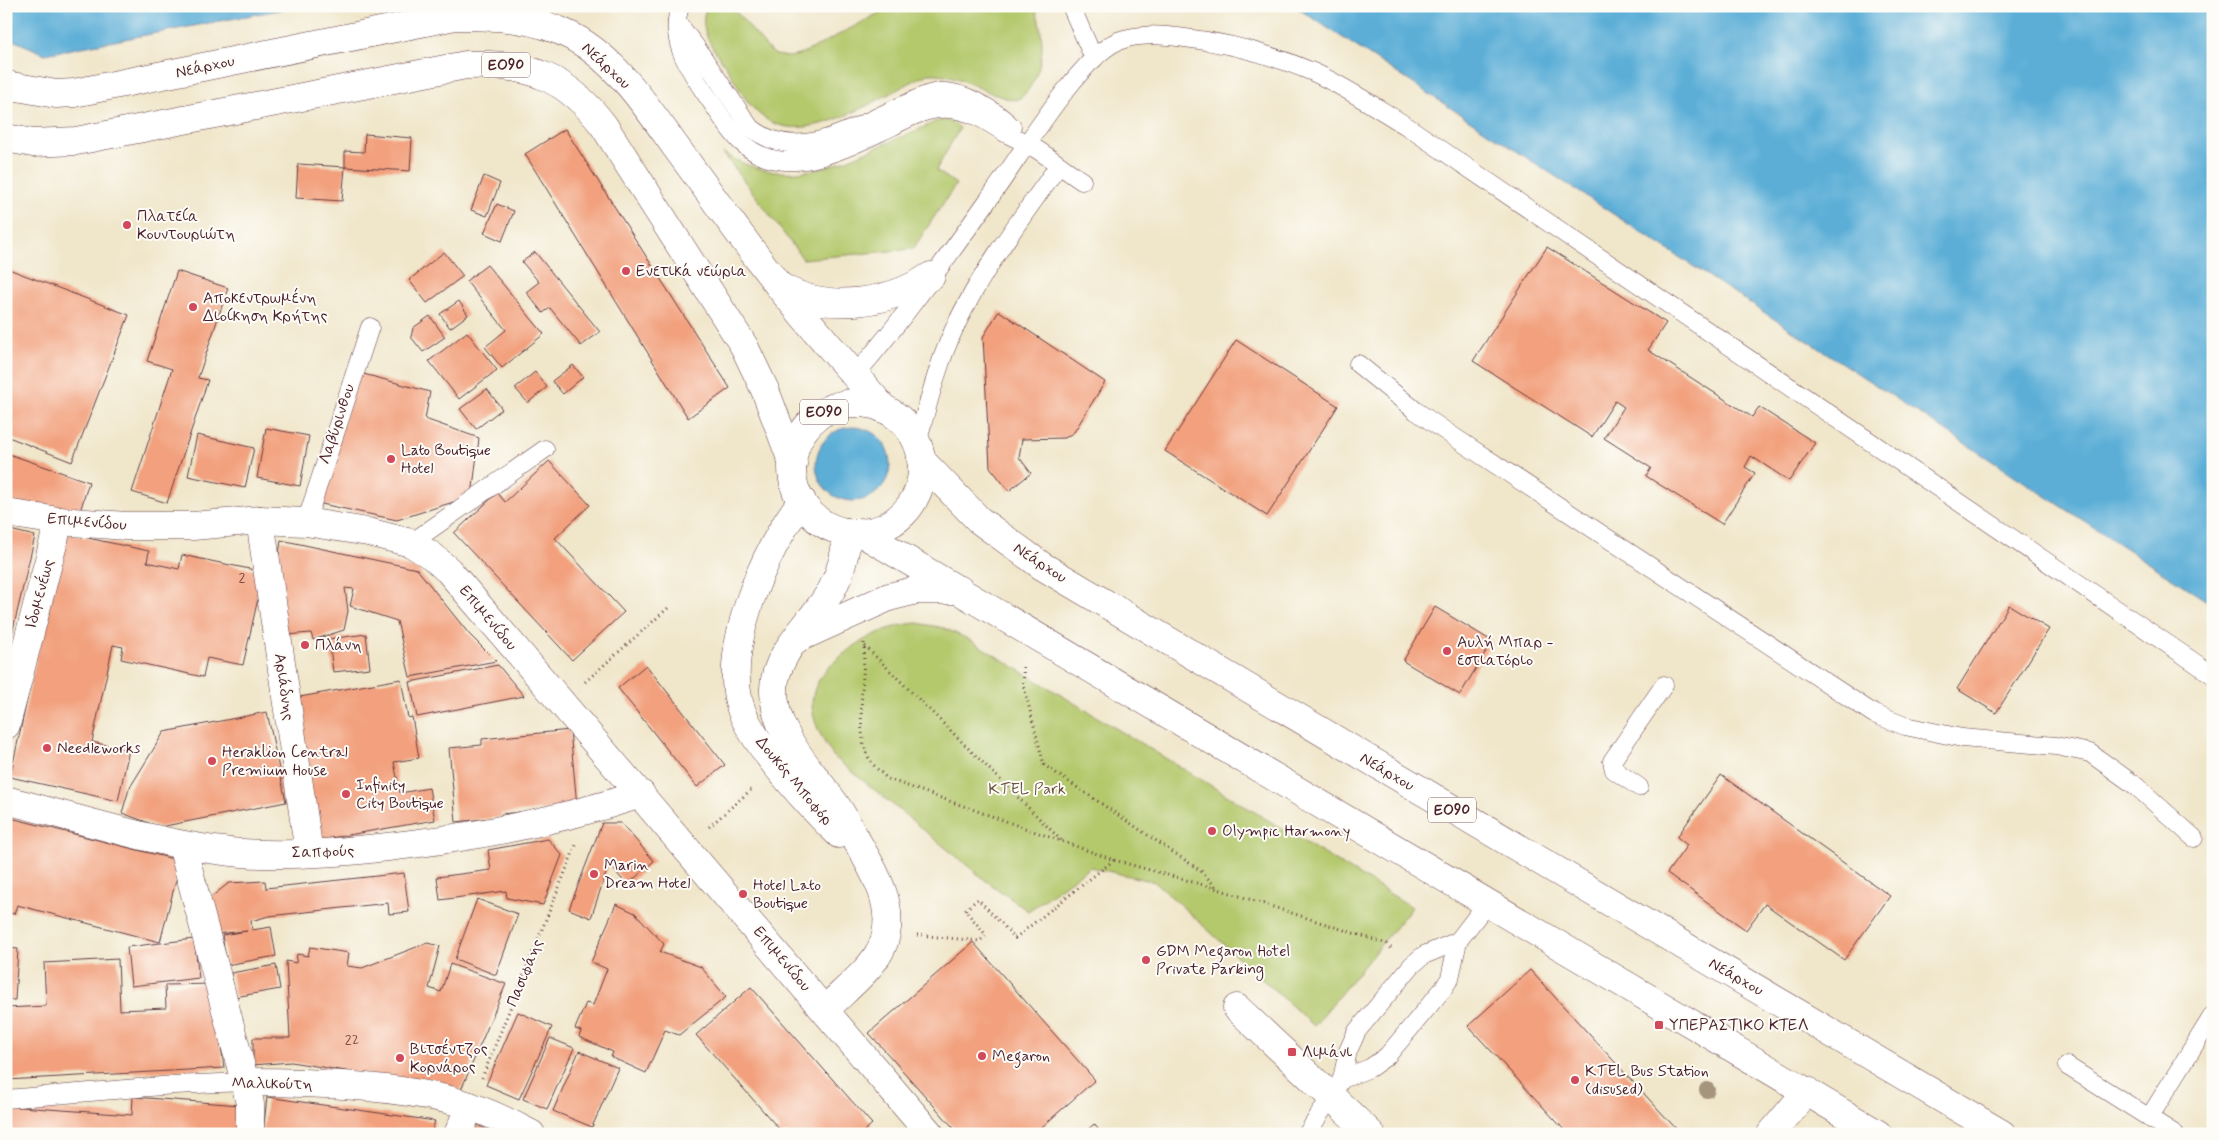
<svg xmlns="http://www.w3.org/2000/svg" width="2219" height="1140" viewBox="0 0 2219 1140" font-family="Mynerve,sans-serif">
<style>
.green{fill:#b4c86c;stroke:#7f744c}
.water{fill:#5baed7;stroke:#526681}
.building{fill:#f2a07d}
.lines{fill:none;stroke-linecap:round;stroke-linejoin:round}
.lane-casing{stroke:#633d43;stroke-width:19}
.street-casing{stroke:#633d43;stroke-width:29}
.primary-casing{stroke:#633d43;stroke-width:29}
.path{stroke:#633d43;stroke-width:3;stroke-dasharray:1 4;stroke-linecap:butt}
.lane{stroke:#fff;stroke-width:18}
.street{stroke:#fff;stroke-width:28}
.primary{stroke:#fff;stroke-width:28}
.tree{fill:#a6957d}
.poi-dot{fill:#d1495b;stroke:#fdfcf7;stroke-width:2}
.labels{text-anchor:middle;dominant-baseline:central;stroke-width:4;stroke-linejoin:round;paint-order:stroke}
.number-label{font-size:14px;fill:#743f40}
.shield{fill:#fdfcf7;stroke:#806168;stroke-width:1}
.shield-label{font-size:15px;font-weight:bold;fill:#4a1f2b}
.street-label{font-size:16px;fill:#4a1f2b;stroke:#fdfcf7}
.poi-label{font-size:16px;fill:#4a1f2b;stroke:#fdfcf7;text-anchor:start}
.park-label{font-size:16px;fill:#6a523e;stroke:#fdfcf7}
</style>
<rect width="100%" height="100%" fill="#fdfcf7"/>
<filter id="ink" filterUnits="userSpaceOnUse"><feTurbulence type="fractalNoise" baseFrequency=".02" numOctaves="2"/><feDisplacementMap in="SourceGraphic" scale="10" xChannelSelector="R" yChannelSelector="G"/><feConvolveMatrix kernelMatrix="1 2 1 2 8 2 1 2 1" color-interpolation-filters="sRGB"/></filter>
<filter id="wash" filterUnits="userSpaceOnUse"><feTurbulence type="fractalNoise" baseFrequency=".0096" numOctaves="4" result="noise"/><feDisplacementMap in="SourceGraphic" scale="20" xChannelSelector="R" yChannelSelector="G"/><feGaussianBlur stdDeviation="1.12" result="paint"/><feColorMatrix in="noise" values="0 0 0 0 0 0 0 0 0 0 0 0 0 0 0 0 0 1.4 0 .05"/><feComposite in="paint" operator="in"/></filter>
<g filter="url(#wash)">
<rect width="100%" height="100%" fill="#f0e6ca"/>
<g class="green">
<path d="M 707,6 L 729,7 L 739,15 L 769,50 L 776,55 L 789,57 L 799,55 L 814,48 L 892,6 L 1035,6 C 1043,33 1046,54 1034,80 C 1029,89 1025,96 1016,100 C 983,96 963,72 928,74 C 884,93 808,151 763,117 C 747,106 737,84 727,68 C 714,49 696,30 707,6 Z"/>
<path d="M 945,120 L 955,124 L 960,128 L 936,170 L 956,184 L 913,249 L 803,259 L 723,153 C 779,186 822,172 877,147 C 897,139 918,130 937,121 Z"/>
<path d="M 917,623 L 944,628 L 968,639 L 1412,907 L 1314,1026 L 1155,882 L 1090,867 L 1028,911 L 985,880 L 833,756 C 802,709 804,683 850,649 C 870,635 892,625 917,623 Z"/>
</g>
<g class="water">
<polygon points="6,6 300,6 45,54 6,37"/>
<polygon points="1294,6 2213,6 2213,605"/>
<circle cx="853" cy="464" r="37"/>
</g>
<g id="blocks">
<g class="building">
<polygon points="565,129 730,388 688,418 525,154"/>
<polygon points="365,134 412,138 410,171 345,167 345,151 364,152"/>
<polygon points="298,164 345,167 342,201 296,198"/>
<polygon points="484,176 500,183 487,216 471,210"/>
<polygon points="497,204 514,211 502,241 484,233"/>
<polygon points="1547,247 1666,323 1648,350 1752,417 1759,407 1815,443 1789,481 1751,456 1745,467 1755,473 1722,524 1646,476 1651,468 1604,438 1624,407 1615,401 1592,437 1473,361"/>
<polygon points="444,252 463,276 427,303 409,280"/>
<polygon points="535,252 600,332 581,346 550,308 543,313 526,292 539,282 522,262"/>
<polygon points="487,265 544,334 502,368 485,347 506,330 466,281"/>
<polygon points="6,268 129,315 72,462 6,436"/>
<polygon points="177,271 228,288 198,378 208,380 167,503 132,492 172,369 147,361"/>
<polygon points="459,301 468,315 450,328 440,314"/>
<polygon points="999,311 1105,382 1074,432 1065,438 1022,439 1019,457 1031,473 1009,491 990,467 983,337"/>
<polygon points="430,316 445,337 423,352 411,337 413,328"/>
<polygon points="467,332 497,370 459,399 429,361"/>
<polygon points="1236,340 1338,406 1267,516 1165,451"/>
<polygon points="573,365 583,377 563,394 552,381"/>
<polygon points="535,372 547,387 528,403 515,388"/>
<polygon points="360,373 430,392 425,419 479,438 472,496 397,520 317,503"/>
<polygon points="487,389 502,409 476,429 460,409"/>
<polygon points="266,428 309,436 300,486 257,478"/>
<polygon points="197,435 254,448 245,488 188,476"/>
<polygon points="6,453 89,482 78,518 6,505"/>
<polygon points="549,461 590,505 555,538 624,612 572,660 454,533 497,493 505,502"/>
<polygon points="6,529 35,536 11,638 6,637"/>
<polygon points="64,533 149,551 147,562 179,569 182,555 264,572 243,665 207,658 203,677 121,659 123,647 113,645 92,742 129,750 118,801 10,777"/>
<polygon points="281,540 417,569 469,634 496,661 410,677 397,621 350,606 354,589 345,588 348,611 344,630 313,640 311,633 286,635 275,588"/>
<polygon points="2009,605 2049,629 1996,713 1957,689"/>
<polygon points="1435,607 1492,641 1460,695 1403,661"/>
<polygon points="366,634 370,668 333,672 329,639"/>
<polygon points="498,665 524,696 417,717 410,682"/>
<polygon points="646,665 725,765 697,787 618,688"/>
<polygon points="401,679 408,718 412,717 419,758 394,762 400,793 429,788 435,820 319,840 294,698"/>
<polygon points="267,712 286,802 160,827 122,813 129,789 164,732"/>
<polygon points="570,730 577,806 501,814 501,817 456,822 449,748 482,745 482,739"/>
<polygon points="1721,775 1890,896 1844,960 1765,904 1746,930 1667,873 1687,845 1677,837"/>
<polygon points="7,817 181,861 160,942 17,905 14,914 6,912"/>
<polygon points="602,823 621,823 654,861 627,885 609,864 591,918 569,909"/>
<polygon points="548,839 562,855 543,905 507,898 506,891 440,900 437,877 491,870 488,850"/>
<polygon points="404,873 409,912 389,914 388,903 269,916 251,921 252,930 271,927 276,956 227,965 222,935 247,931 215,934 207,900 229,883 265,881 266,888"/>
<polygon points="477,899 518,914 496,975 455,959"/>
<polygon points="616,904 635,913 664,944 660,952 701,967 726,997 679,1035 665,1030 646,1073 611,1057 613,1052 579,1037 581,1031 575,1029 586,1003 593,1005 607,969 591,962"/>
<polygon points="194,939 199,978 131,986 127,947"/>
<polygon points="973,942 1095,1080 1034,1134 959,1134 869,1033"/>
<polygon points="427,943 440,946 429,988 441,992 450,964 506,984 461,1090 291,1062 253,1065 253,1038 290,1038 286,961 296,963 297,954 308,956 310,947 349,953 347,966 362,968"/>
<polygon points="6,948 18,949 15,1000 6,1000"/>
<polygon points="118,959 120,1010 166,1008 165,985 213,984 224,1068 6,1080 6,1008 46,1006 44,963"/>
<polygon points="276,965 280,989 235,997 231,973"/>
<polygon points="1530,970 1681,1134 1568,1134 1468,1026"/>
<polygon points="751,987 872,1124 861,1134 776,1134 780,1130 696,1035"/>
<polygon points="518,1012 552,1027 519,1099 486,1085"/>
<polygon points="550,1038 574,1048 547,1109 523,1099"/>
<polygon points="579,1051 618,1068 592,1127 553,1111"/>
<polygon points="133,1097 240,1105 238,1134 8,1134 6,1106 132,1115"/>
<polygon points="267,1097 435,1121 431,1134 263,1134"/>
<polygon points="1094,1124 1102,1134 1083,1134"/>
<polygon points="477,1125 496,1134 473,1134"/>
</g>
</g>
</g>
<g filter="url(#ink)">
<use href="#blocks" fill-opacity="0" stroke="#633d43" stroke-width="1"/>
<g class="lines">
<defs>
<g id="lane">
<path d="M 680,6 C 669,40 687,66 705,93 C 717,109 727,128 741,142 C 786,184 848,147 893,126 C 910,117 930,107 950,109 C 972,111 986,121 1005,133 C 1012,137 1021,140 1028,144 C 1047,155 1064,169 1082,181"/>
<polyline points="1071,6 1094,59"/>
<path d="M 677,22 L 696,47 L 749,126 C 799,169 860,122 910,102 C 919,98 929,93 939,92 C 962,90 997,111 1012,127"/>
<polyline points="1358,364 1416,411 1454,437 1874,714 1905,726 1962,738 2056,746 2090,753 2136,786 2194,838"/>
<path d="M 855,375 C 906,316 951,252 996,189 C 1022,153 1080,57 1118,41 C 1139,33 1163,35 1185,38 C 1228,43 1273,55 1313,72 C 1346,87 1377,108 1408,127 L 2213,675"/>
<path d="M 917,443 C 928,404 938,363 955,327 C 982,270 1022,217 1059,165"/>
<polyline points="306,522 370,327"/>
<polyline points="411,543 545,449"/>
<polyline points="1639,787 1614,770 1612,761 1664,685"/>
<polyline points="2067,1066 2175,1134"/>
<polyline points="1342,1079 1370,1068 1387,1056 1443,989 1450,978 1458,941 1488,902"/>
<polyline points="6,1099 174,1085 245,1082"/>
<polyline points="2149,1118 2213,1015"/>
<polyline points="1307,1134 1342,1079 1348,1051 1357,1031 1412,965 1424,955 1458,941"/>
</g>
<g id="street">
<path d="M 802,501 C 765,548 721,649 741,709 C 753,744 811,808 839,834"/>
<polyline points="6,513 59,521 126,526 193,526 260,520 306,522 368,532 411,543 432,556 449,571 930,1134"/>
<polyline points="260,520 309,853"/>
<polyline points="6,725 59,521"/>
<path d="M 6,800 C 81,819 166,847 242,853 C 298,857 356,851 412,844 C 490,834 566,819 641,794"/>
<polyline points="182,845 245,1082 250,1104 250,1134"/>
<polyline points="1237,1008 1371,1134"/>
<path d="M 825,1010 C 841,993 871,970 881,949 C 899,911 876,875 858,843 C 850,830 844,816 835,804 C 811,769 773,734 774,689 C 774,653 815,620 832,589 C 842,570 846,553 847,532"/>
<path d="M 245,1082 C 310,1082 388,1085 450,1100 C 478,1107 505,1120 531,1134"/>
<polyline points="458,1134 470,1106"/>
<polyline points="1771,1134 1807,1091"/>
</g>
<g id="primary">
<path d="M 6,85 L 56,94 L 74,93 L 455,16 C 495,16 536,17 573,37 C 616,60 647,107 675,146 C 710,193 743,240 779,286 C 812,328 849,368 884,409"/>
<path d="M 6,138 L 33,143 L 76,141 L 466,65 C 527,62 567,77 604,126 L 744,346 L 765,390 L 793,464"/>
<path d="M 781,287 C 827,313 889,304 931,276"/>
<circle cx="857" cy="468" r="65"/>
<polyline points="921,460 979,520 1042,566 2002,1134"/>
<polyline points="860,532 1878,1134"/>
<polyline points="796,639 889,597 917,590 960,590"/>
</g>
</defs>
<use href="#lane" class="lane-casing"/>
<use href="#street" class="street-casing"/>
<use href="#primary" class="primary-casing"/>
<g class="path">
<path d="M 864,643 C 865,676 856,721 866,752 C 870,763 879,771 888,779 L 1114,860 L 1218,889 L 1387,944 L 1391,948"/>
<polyline points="865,646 1063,842"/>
<polyline points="1023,667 1024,687 1044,765 1201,871 1217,888"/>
<polyline points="585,682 668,608"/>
<polyline points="709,827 753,788"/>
<polyline points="917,935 980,941 986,935 965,910 978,899 1015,938 1114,860"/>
<polyline points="482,1078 576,845"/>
</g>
<use href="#lane" class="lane"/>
<use href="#street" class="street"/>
<use href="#primary" class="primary"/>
</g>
<circle class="tree" cx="1707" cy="1090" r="8"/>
</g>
<g class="poi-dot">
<circle cx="127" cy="225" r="5"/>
<circle cx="626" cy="271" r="5"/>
<circle cx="193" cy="307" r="5"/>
<circle cx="391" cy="459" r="5"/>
<circle cx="305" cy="645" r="5"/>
<circle cx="1447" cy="651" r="5"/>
<circle cx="47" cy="748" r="5"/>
<circle cx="212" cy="761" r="5"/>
<circle cx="346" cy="794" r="5"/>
<circle cx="1212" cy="831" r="5"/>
<circle cx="594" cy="874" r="5"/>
<circle cx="743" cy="894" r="5"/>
<circle cx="1146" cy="960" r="5"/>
<rect x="1654" y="1020" width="10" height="10" rx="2.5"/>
<rect x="1287" y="1047" width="10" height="10" rx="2.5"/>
<circle cx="982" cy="1056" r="5"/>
<circle cx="400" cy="1058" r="5"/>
<circle cx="1575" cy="1080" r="5"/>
</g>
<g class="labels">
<g class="number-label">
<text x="242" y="578">2</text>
<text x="352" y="1040">22</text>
</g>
<g class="shield">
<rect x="482" y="52.5" width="48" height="25" rx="4"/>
<rect x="800" y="399.5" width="48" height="25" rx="4"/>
<rect x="1428" y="797.5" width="48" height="25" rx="4"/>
</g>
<g class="shield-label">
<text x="506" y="65">ΕΟ90</text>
<text x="824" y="412">ΕΟ90</text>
<text x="1452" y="810">ΕΟ90</text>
</g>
<g class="street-label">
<text transform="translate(606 66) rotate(43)">Νεάρχου</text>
<text transform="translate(205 67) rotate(-12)">Νεάρχου</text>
<text transform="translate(337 424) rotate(-72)">Λαβύρινθου</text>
<text transform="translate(87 522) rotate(5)">Επιμενίδου</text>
<text transform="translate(1040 563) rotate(33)">Νεάρχου</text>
<text transform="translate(40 594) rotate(-75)">Ιδομενέως</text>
<text transform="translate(488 618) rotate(50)">Επιμενίδου</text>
<text transform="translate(284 687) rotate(82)">Αριάδνης</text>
<text transform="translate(1387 772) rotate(31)">Νεάρχου</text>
<text transform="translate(794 781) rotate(50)">Δουκός Μποφόρ</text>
<text transform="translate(323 852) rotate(-2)">Σαπφούς</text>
<text transform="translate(782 959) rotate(50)">Επιμενίδου</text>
<text transform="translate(525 973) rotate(-68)">Πασιφάης</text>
<text transform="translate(1736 977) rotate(30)">Νεάρχου</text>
<text transform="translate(272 1084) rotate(1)">Μαλικούτη</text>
</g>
<g class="poi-label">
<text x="137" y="216">Πλατεία<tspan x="137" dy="18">Κουντουριώτη</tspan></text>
<text x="636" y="271">Ενετικά νεώρια</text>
<text x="203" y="298">Αποκεντρωμένη<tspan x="203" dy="18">Διοίκηση Κρήτης</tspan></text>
<text x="401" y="450">Lato Boutique<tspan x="401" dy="18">Hotel</tspan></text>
<text x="1457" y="642">Αυλή Μπαρ -<tspan x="1457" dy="18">εστιατόριο</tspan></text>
<text x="315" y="645">Πλάνη</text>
<text x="57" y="748">Needleworks</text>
<text x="222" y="752">Heraklion Central<tspan x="222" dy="18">Premium House</tspan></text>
<text x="356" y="785">Infinity<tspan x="356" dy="18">City Boutique</tspan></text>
<text x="1222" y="831">Olympic Harmony</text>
<text x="604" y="865">Marin<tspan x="604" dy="18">Dream Hotel</tspan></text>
<text x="753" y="885">Hotel Lato<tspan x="753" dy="18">Boutique</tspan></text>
<text x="1156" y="951">GDM Megaron Hotel<tspan x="1156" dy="18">Private Parking</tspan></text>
<text x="1669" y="1025">ΥΠΕΡΑΣΤΙΚΟ ΚΤΕΛ</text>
<text x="410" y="1049">Βιτσέντζος<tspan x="410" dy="18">Κορνάρος</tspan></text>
<text x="1302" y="1052">Λιμάνι</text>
<text x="992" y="1056">Megaron</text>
<text x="1585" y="1071">KTEL Bus Station<tspan x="1585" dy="18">(disused)</tspan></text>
</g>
<g class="park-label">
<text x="1027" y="789">KTEL Park</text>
</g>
</g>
<rect width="2219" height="1140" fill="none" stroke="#fdfcf7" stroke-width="25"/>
</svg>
